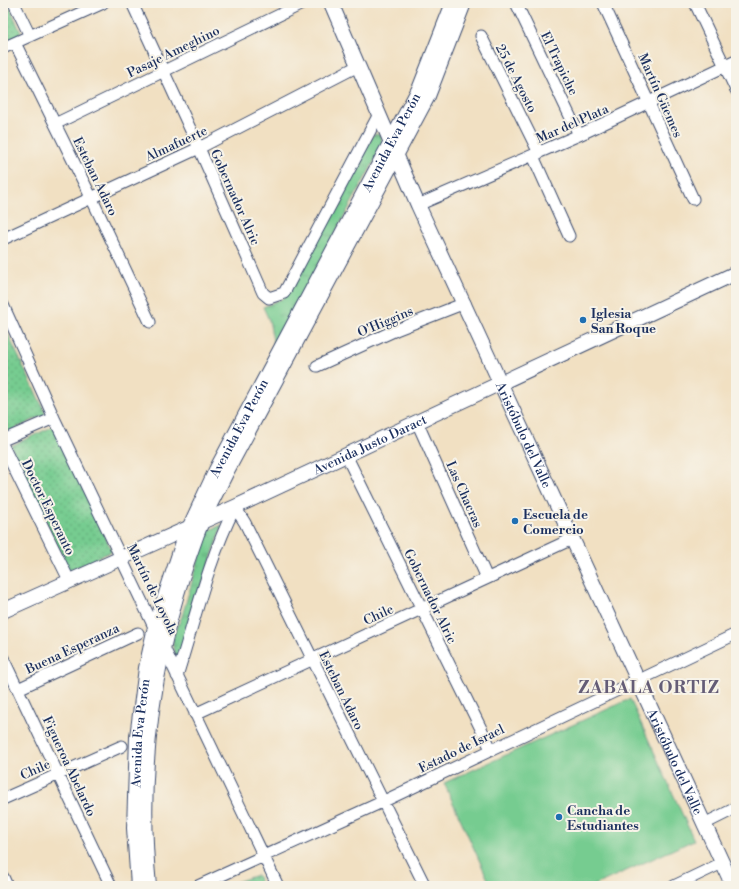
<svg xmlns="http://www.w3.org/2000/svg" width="739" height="889" font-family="'Libre Bodoni',serif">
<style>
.grass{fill:url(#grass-tufts);stroke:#487e77}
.park{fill:url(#park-dots);stroke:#487e77}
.pitch{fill:#76cc90;stroke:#487e77}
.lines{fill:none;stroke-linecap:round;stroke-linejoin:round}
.minor-casing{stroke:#3b4a6d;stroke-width:13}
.major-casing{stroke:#3b4a6d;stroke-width:16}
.minor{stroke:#fff;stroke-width:11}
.major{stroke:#fff;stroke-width:14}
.poi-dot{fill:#1f6fb2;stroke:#f7f3e8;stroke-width:1.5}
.labels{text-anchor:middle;stroke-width:4;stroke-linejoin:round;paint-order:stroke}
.street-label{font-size:13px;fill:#1b2f5e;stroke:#f7f3e8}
.poi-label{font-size:13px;font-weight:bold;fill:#1b2f5e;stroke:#f7f3e8;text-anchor:start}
.district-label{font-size:17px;font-weight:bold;letter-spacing:1px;fill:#645c76;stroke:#f7f3e8}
</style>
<defs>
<pattern id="grass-tufts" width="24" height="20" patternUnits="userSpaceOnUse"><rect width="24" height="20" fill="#76cc90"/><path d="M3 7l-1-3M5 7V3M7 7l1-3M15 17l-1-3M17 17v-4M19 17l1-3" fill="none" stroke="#60a679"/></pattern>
<pattern id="park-dots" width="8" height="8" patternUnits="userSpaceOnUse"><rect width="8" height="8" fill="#76cc90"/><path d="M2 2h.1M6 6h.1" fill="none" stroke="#60a679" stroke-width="1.8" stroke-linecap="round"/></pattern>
</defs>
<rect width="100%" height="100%" fill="#f7f3e8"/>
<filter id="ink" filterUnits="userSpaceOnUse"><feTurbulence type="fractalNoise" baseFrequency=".025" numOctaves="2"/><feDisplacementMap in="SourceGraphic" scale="8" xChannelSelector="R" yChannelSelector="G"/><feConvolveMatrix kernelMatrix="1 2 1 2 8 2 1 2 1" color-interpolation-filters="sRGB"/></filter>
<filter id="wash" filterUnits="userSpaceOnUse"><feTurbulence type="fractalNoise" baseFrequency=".012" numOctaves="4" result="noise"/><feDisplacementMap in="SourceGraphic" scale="16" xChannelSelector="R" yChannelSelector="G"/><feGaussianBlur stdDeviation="0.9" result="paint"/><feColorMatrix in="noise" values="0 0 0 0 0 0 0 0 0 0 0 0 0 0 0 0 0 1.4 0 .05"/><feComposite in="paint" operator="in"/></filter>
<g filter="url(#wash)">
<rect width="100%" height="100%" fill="#f1e0c2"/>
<path class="grass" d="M377,134L380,135L383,145L274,346L269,320L263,307L284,298L373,135Z
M222,525L178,661L173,648V637L182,616L207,531Z"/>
<path class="park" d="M3,3H8L21,33L18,36L3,43Z
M3,324L46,414L4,434L3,432Z
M54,426L112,551L69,571L11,446Z
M257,875L262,886H225Z"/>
<path class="pitch" d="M630,699L694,840L593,886H491L444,783Z"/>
</g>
<g filter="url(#ink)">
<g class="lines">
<g class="minor-casing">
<path id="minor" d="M14,3L30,36
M132,3L199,148L263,293L269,298L284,293L379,114
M516,3L579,135
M603,3L693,199
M695,3L736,90
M481,36L539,153
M15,43L91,197L150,322
M3,48L103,3
M55,124L304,3
M533,156L569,236
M418,205L579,135L736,61
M3,239L199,148L358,66
M3,305L54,418L278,886
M317,366L396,330L465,303
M417,422L487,578
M3,440L54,418
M3,446L69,580
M346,455L491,749
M3,658L111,886
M177,676C195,619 208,561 235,507L245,523L425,886
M18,689L138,633
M195,714L572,539
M3,799L122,746
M704,824L736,808
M3,877L7,886
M198,886L382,802L736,634
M674,886L722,863"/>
</g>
<g class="major-casing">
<g id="major">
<path id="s1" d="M331,3L418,205L733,886"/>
<path id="s2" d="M3,611L235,507L736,273"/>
<path id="s3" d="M138,886L134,828L137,737L146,668L155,627L184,539L216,470L420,87L453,3"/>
<path d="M149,886C137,766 155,646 197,534C205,512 217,492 227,471L428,96L464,3"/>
</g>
</g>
<use href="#minor" class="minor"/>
<use href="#major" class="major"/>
</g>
</g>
<g class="poi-dot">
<circle cx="583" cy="320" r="4"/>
<circle cx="515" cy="521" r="4"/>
<circle cx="559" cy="817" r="4"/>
</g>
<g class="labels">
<g class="street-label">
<text transform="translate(173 51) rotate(-26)" y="5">Pasaje Ameghino</text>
<text transform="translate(560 63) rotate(64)" y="5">El Trapiche</text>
<text transform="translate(517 78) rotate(63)" y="5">25 de Agosto</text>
<text transform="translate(661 95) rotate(66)" y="5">Martín Güemes</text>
<text transform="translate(572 123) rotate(-24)" y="5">Mar del Plata</text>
<text transform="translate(176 143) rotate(-25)" y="5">Almafuerte</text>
<text dy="5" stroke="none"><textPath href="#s3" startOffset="801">Avenida Eva Perón</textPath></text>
<text transform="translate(96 176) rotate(64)" y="5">Esteban Adaro</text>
<text transform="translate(236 197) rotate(66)" y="5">Gobernador Alric</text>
<text transform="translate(385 321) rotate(-23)" y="5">O'Higgins</text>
<text dy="5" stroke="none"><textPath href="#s3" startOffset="477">Avenida Eva Perón</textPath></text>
<text dy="5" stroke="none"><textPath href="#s1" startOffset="473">Aristóbulo del Valle</textPath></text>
<text dy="5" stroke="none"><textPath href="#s2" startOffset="403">Avenida Justo Daract</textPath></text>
<text transform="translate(465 494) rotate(66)" y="5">Las Chacras</text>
<text transform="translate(49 507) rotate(64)" y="5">Doctor Esperanto</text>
<text transform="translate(153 589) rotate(64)" y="5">Martín de Loyola</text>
<text transform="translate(431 596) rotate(64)" y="5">Gobernador Alric</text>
<text transform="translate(378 614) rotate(-25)" y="5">Chile</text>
<text transform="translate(72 648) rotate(-25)" y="5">Buena Esperanza</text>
<text transform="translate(342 690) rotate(64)" y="5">Esteban Adaro</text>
<text dy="5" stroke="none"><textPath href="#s3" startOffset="153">Avenida Eva Perón</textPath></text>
<text transform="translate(461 748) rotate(-26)" y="5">Estado de Israel</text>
<text dy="5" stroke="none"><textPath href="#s1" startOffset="833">Aristóbulo del Valle</textPath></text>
<text transform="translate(70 766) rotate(65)" y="5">Figueroa Abelardo</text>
<text transform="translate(35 769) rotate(-24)" y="5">Chile</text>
</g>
<g class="poi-label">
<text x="591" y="318">Iglesia<tspan x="591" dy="15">San Roque</tspan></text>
<text x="523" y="519">Escuela de<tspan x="523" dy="15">Comercio</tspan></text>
<text x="567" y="815">Cancha de<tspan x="567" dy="15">Estudiantes</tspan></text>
</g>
<g class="district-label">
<text x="649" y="693">ZABALA ORTIZ</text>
</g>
</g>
<rect width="739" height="889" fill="none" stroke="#f7f3e8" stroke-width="16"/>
</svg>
